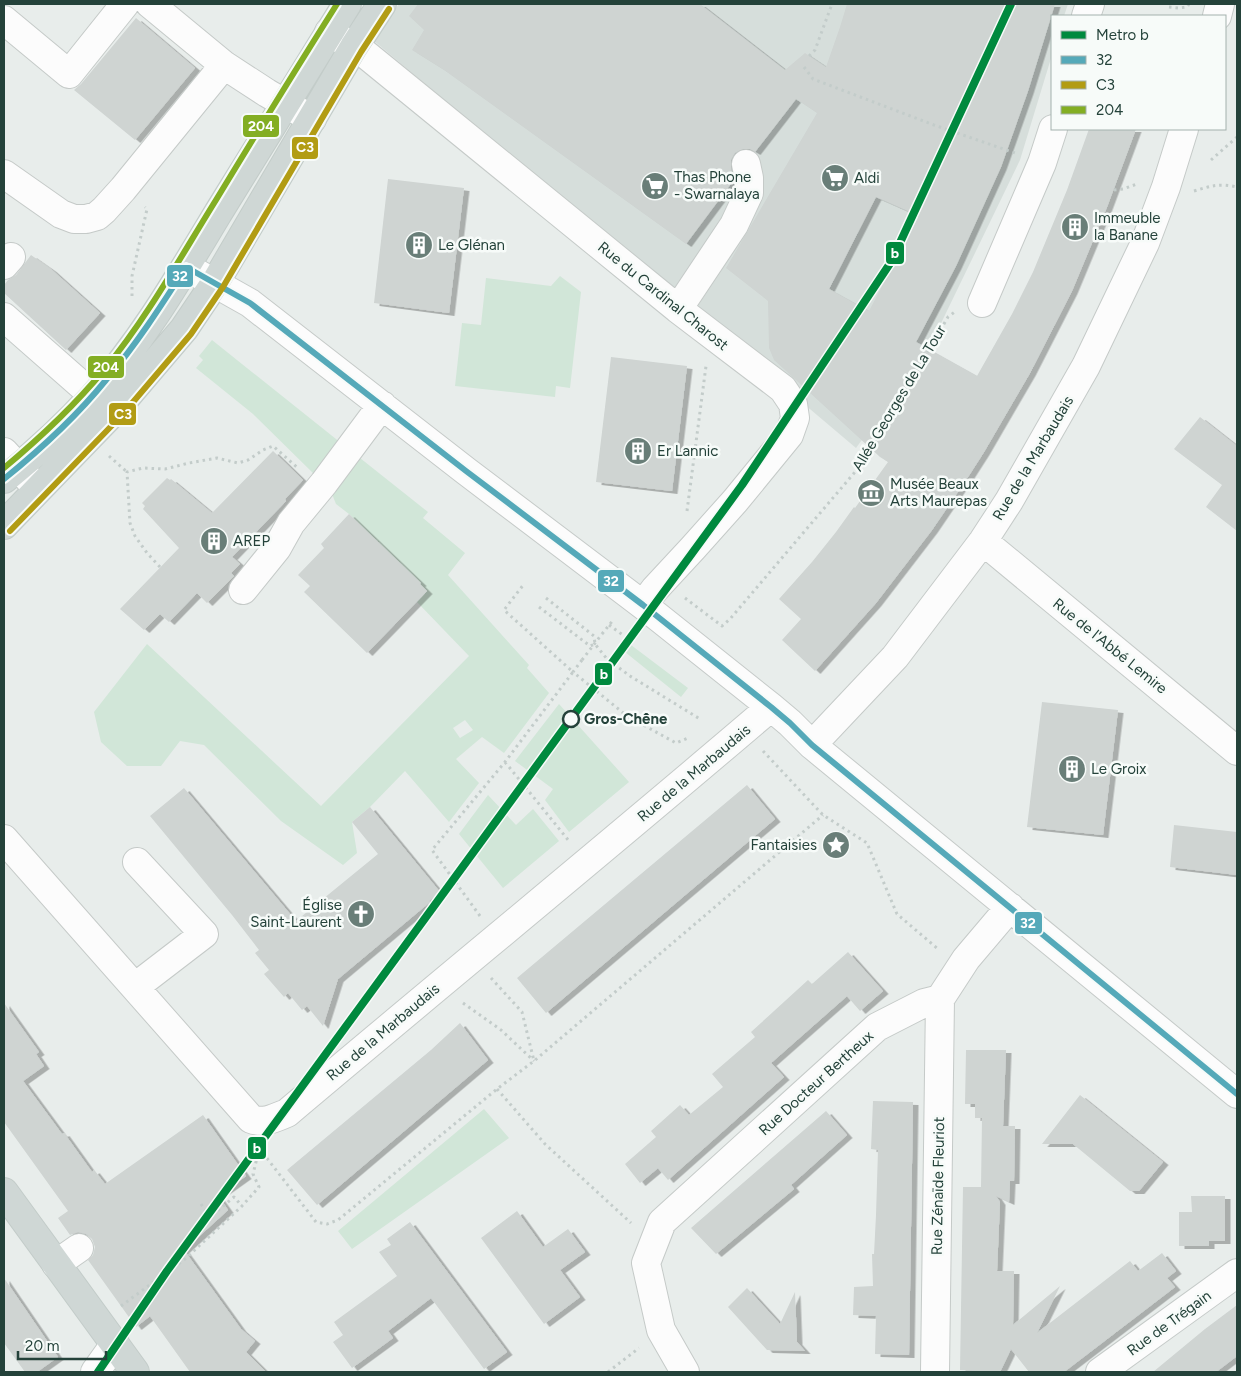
<svg xmlns="http://www.w3.org/2000/svg" width="1241" height="1376" font-family="Figtree,sans-serif">
<style>
.built{fill:#d6dedb}
.green{fill:#d1e6d8;fill-rule:evenodd}
.building{fill:#cfd4d2;fill-rule:evenodd;filter:url(#shadow)}
.lines{fill:none;stroke-linecap:round;stroke-linejoin:round}
.minor-casing{stroke:#c5cac8;stroke-width:30}
.major-casing{stroke:#c3ccc9;stroke-width:30}
.path{stroke:#c3ccca;stroke-width:3;stroke-dasharray:2.5 4;stroke-linecap:butt}
.minor{stroke:#fcfcfc;stroke-width:28}
.major{stroke:#cfd7d5;stroke-width:28}
.path-bridge{stroke:#c3ccca;stroke-width:3;stroke-dasharray:2.5 4;stroke-linecap:butt}
.bus-1-casing{stroke:#f7fbf9;stroke-width:10}
.bus-2-casing{stroke:#f7fbf9;stroke-width:10}
.bus-3-casing{stroke:#f7fbf9;stroke-width:10}
.bus-1{stroke:#55a9b9;stroke-width:6}
.bus-2{stroke:#b29c14;stroke-width:6}
.bus-3{stroke:#83ae23;stroke-width:6}
.metro-1-casing{stroke:#f7fbf9;stroke-width:11}
.metro-1{stroke:#00893e;stroke-width:8}
.stop-dot{fill:#f7fbf9;stroke:#24423a;stroke-width:2.5}
.labels{text-anchor:middle;stroke-width:5;stroke-linejoin:round;paint-order:stroke}
.poi-label{font-size:15px;fill:#24423a;stroke:#f7fbf9;text-anchor:start}
.street-label{font-size:15px;fill:#24423a;stroke:#f7fbf9}
.stop-label{font-size:15px;font-weight:bold;fill:#24423a;stroke:#f7fbf9;text-anchor:start}
.line-badge{stroke:#f7fbf9;stroke-width:2}
.badge-label{font-size:14px;text-anchor:middle;font-weight:bold;fill:#fff}
</style>
<defs>
<filter id="shadow"><feDropShadow dx="5.5" dy="3" stdDeviation="0" flood-color="#0004"/></filter>
</defs>
<rect width="100%" height="100%" fill="#e8edeb"/>
<path class="built" d="M399,4H1068L1064,16H1052V55L1020,160L930,346L856,448L373,40Z"/>
<path class="green" d="M560,276L581,292L570,388L556,386L555,397L455,386L462,323L481,325L486,278L551,286Z
M212,340L341,443L315,475L253,414L196,368L203,360L199,356Z
M360,458L428,512L423,518L465,553L448,575L529,665L527,668L549,693L504,753L482,737L456,759L479,783L449,822L405,771L370,807L352,822L357,853L343,865L281,821L204,745L180,741L161,766H127L101,742L94,712L147,644L321,806L469,656L417,602L427,591L349,514L336,504L330,489ZM465,720L473,730L460,738L453,728Z
M631,645L688,688L681,697L625,652Z
M559,704L629,782L569,832L545,800L553,789L515,761Z
M488,795L516,825L533,809L559,841L503,888L459,834Z
M484,1109L509,1138L352,1249L338,1231Z"/>
<path class="building" d="M418,4H700L785,70L805,53L826,67L840,27L847,4H1055L1028,91L1001,167L956,266L916,342L977,376L1012,314L1033,272L1067,190L1089,129H1136L1107,207L1072,291L1030,373L984,452L968,477L932,530L876,603L815,671L782,640L801,619L779,599L812,562L836,532L854,507L855,508L888,462L880,457L774,360L769,348L768,301L726,268L817,113L796,99L755,152L750,149H743L735,153L731,160V167L733,181L686,244L444,70L412,50L424,30L409,16ZM876,197L919,216L869,311L829,289Z
M136,18L195,68L135,140L74,90L81,84Z
M388,179L464,188L449,313L374,303Z
M31,255L51,269L100,313L66,350L4,293V285L8,280L16,275Z
M611,357L687,366L672,491L596,482Z
M1200,417L1237,446V531L1206,507L1222,485L1174,449Z
M273,451L303,480L285,499L286,501L232,557L240,564L231,573L234,576L207,603L197,593L169,622L160,614L144,630L120,609L179,548L143,509L145,506L142,503L167,478L170,480L171,479L212,513Z
M349,514L421,583L420,584L427,591L367,653L304,592L310,586L298,575L324,548L321,544Z
M1042,702L1118,710L1103,835L1027,827Z
M747,785L775,819L546,1013L517,978Z
M184,788L296,921L378,854L352,822L370,807L440,892L429,901L430,902L338,979L323,1026L307,1006L302,1010L288,993L284,997L264,974L269,970L255,953L259,950L232,915L150,816Z
M1174,825L1237,832V875L1170,867Z
M848,952L883,991L860,1011L847,996L771,1063L784,1077L668,1180L658,1168L640,1183L625,1164L656,1137L651,1131L680,1105L689,1115L723,1087L712,1074L755,1037L751,1032L808,980L812,984Z
M4,1003L39,1052L36,1054L44,1066L23,1081L62,1134L64,1133L92,1172L94,1170L105,1184L203,1115L246,1176L218,1196L228,1210L184,1250L241,1329L255,1341L246,1352L266,1372H190L150,1316L136,1327L88,1260L93,1255L95,1247L92,1239L86,1234L78,1232L70,1235L58,1218L68,1211L4,1122Z
M460,1023L488,1060L317,1205L287,1170L431,1050Z
M966,1050H1006L1003,1126H1015L1014,1181H1010L1009,1202L996,1196L1000,1202L997,1271H1014L1013,1325L1060,1286L1037,1333L1130,1261L1138,1271L1162,1253L1176,1271L1167,1278L1175,1287L1064,1372H1029L1011,1349L1000,1372L960,1370L963,1187H981L982,1118H975V1104H965Z
M1080,1095L1163,1162L1139,1191H1130L1073,1144H1042Z
M873,1101L913,1102L909,1355L875,1354L876,1316L853,1315L854,1287L873,1286L872,1254H874L876,1215L878,1150L871,1149Z
M826,1111L847,1135L791,1185L794,1189L716,1254L691,1228Z
M1191,1196H1225V1241H1209V1246H1179V1212H1192Z
M517,1211L543,1247L568,1229L585,1252L560,1270L580,1297L544,1324L481,1238Z
M410,1222L507,1352L484,1369L431,1298L388,1331L393,1338L352,1368L333,1342L343,1335L334,1322L397,1276L379,1252L391,1245L387,1239Z
M4,1278L58,1357L37,1372H25L4,1343Z
M747,1288L780,1324L795,1292L797,1342L805,1351L767,1350L728,1307Z
M1237,1305V1356L1216,1372H1153L1205,1329Z"/>
<g class="lines">
<g class="minor-casing">
<path id="minor" d="M150,4L224,65L267,93L312,119
M1086,16L1090,4
M1217,16L1220,4
M4,20L69,74L125,4
M329,32L364,53L678,309L783,389L793,404L795,418L789,435L735,501L693,548L655,589L643,605
M4,174L61,214L74,219H86L97,216L104,210L123,189L224,65
M4,265L11,257
M186,267L250,303L466,471L643,605L771,707L790,723L812,745L1237,1094
M982,303L1042,163L1053,129
M678,309L734,225L749,193V178L746,164
M4,317L112,412
M4,452L38,489
M983,541L1237,751
M243,590L277,548L291,523L324,483L382,405
M812,745L895,657L983,541L1009,501L1086,366L1145,243L1166,187L1184,129
M4,839L251,1119C263,1124 275,1118 287,1113C448,977 611,844 771,707
M135,987L204,934L137,862
M56,1264L79,1248
M95,1372L115,1344
M685,1372L661,1330L646,1263L662,1222L877,1027L924,1003L940,999L966,959L1010,907
M935,1372L940,999
M1100,1372L1237,1273"/>
</g>
<g class="major-casing">
<path id="major" d="M4,479C35,454 65,427 92,397C142,342 180,276 218,213C261,143 304,73 347,4
M4,525L116,409L184,329L215,283L354,47L382,4
M4,1192L135,1372"/>
</g>
<path class="path" d="M1169,7L1179,8L1187,7L1189,4
M809,56L815,50L832,4
M804,67L813,79L934,125L1015,153
M1211,160L1237,137
M1114,190L1123,189L1137,184
M1194,191C1211,186 1218,183 1237,187
M132,296V276L147,209L145,207
M109,456L127,472
M687,511L706,366
M160,567L147,553L135,536L130,523L127,472L143,468L165,469L189,463L217,458L238,463L248,460L263,450L273,446L299,469
M546,598L594,636L595,644
M685,598L722,626L730,619L855,472L874,443L948,317L956,311
M539,607L590,646L595,644L607,659L630,676L700,719
M609,625L627,638L610,661
M602,634L614,619
M582,660L573,672L627,716L676,743L688,738
M763,751L823,815L867,843L897,914L938,949
M505,762L569,841
M480,916L432,850L505,762L573,672L504,610L524,584
M491,978L522,1012L534,1061
M463,1003L501,1030L534,1061
M497,1089L545,1144L631,1223
M263,1153L316,1222L327,1224L338,1220L497,1089L534,1061L823,815
M201,1204L210,1217L234,1197L242,1206
M121,1306L185,1259L242,1206L259,1187L253,1174L257,1158L267,1149
M608,1372L639,1348"/>
<use href="#minor" class="minor"/>
<use href="#major" class="major"/>
<path class="path-bridge" d="M582,660L602,634"/>
<g class="bus-1-casing">
<path id="bus-1" d="M4,479C41,449 76,417 106,380C136,345 161,306 186,267L250,303L466,471L643,605L771,707L790,723L812,745L1237,1094"/>
</g>
<g class="bus-2-casing">
<path id="bus-2" d="M10,531L122,415L191,334L223,287L361,52L389,9"/>
</g>
<g class="bus-3-casing">
<path id="bus-3" d="M4,468C40,438 74,406 104,370C147,318 180,258 216,200C256,134 296,69 337,4"/>
</g>
<use href="#bus-1" class="bus-1"/>
<use href="#bus-2" class="bus-2"/>
<use href="#bus-3" class="bus-3"/>
<g class="metro-1-casing">
<path id="metro-1" d="M98,1372L167,1271L742,485L891,262L1011,4"/>
</g>
<use href="#metro-1" class="metro-1"/>
</g>
<defs>
<g id="supermarket-disc" transform="scale(1.4375)"><circle r="9.5" fill="#697e78" stroke="#f7fbf9"/><path d="M-6-5.5h2.5l.6 2H6L4.5 2H-2.5L-4.4-4H-6ZM-1.5 3.2a1.3 1.3 0 1 0 .1 0ZM3 3.2a1.3 1.3 0 1 0 .1 0Z" fill="#fff"/></g>
<g id="building-disc" transform="scale(1.4375)"><circle r="9.5" fill="#697e78" stroke="#f7fbf9"/><path d="M-4-6H4V6H1V3H-1V6H-4ZM-2.5-4.3h1.7v1.8h-1.7ZM.8-4.3h1.7v1.8H.8ZM-2.5-1h1.7V.8h-1.7ZM.8-1h1.7V.8H.8Z" fill="#fff"/></g>
<g id="museum-disc" transform="scale(1.4375)"><circle r="9.5" fill="#697e78" stroke="#f7fbf9"/><path d="M0-6L6-3V-2H-6V-3ZM-5-1h2V3h-2ZM-1-1h2V3h-2ZM3-1h2V3H3ZM-6 4H6V6H-6Z" fill="#fff"/></g>
<g id="sight-disc" transform="scale(1.4375)"><circle r="9.5" fill="#697e78" stroke="#f7fbf9"/><path d="M0-6L1.8-2.2L6-1.7L2.9 1.2L3.7 5.4L0 3.3L-3.7 5.4L-2.9 1.2L-6-1.7L-1.8-2.2Z" fill="#fff"/></g>
<g id="church-disc" transform="scale(1.4375)"><circle r="9.5" fill="#697e78" stroke="#f7fbf9"/><path d="M-1.2-6h2.4v3.5h3.3v2.4h-3.3V6h-2.4V-.1h-3.3v-2.4h3.3Z" fill="#fff"/></g>
</defs>
<g fill-rule="evenodd">
<use href="#supermarket-disc" x="835" y="178"/>
<use href="#supermarket-disc" x="655" y="186"/>
<use href="#building-disc" x="1075" y="227"/>
<use href="#building-disc" x="419" y="245"/>
<use href="#building-disc" x="638" y="451"/>
<use href="#museum-disc" x="871" y="493"/>
<use href="#building-disc" x="214" y="541"/>
<use href="#building-disc" x="1072" y="769"/>
<use href="#sight-disc" x="836" y="845"/>
<use href="#church-disc" x="361" y="914"/>
</g>
<circle class="stop-dot" cx="571" cy="719" r="8"/>
<g class="labels">
<g class="poi-label">
<text x="674" y="182">Thas Phone<tspan x="674" dy="17">- Swarnalaya</tspan></text>
<text x="854" y="183">Aldi</text>
<text x="1094" y="223">Immeuble<tspan x="1094" dy="17">la Banane</tspan></text>
<text x="438" y="250">Le Glénan</text>
<text x="657" y="456">Er Lannic</text>
<text x="890" y="489">Musée Beaux<tspan x="890" dy="17">Arts Maurepas</tspan></text>
<text x="233" y="546">AREP</text>
<text x="1091" y="774">Le Groix</text>
<text x="817" y="850" text-anchor="end">Fantaisies</text>
<text x="342" y="910" text-anchor="end">Église<tspan x="342" dy="17">Saint-Laurent</tspan></text>
</g>
<g class="street-label">
<text transform="translate(663 296) rotate(39)" y="5">Rue du Cardinal Charost</text>
<text transform="translate(899 398) rotate(-59)" y="5">Allée Georges de La Tour</text>
<text transform="translate(1033 458) rotate(-59)" y="5">Rue de la Marbaudais</text>
<text transform="translate(1110 646) rotate(39)" y="5">Rue de l'Abbé Lemire</text>
<text transform="translate(694 773) rotate(-40)" y="5">Rue de la Marbaudais</text>
<text transform="translate(383 1032) rotate(-40)" y="5">Rue de la Marbaudais</text>
<text transform="translate(816 1083) rotate(-42)" y="5">Rue Docteur Bertheux</text>
<text transform="translate(938 1186) rotate(-89)" y="5">Rue Zénaïde Fleuriot</text>
<text transform="translate(1169 1323) rotate(-36)" y="5">Rue de Trégain</text>
</g>
<g class="stop-label">
<text x="584" y="724">Gros-Chêne</text>
</g>
</g>
<g class="line-badge">
<rect x="242" y="114" width="38" height="24" rx="5" fill="#83ae23"/>
<rect x="291" y="136" width="28" height="24" rx="5" fill="#b29c14"/>
<rect x="885" y="241" width="20" height="24" rx="5" fill="#00893e"/>
<rect x="166" y="264" width="28" height="24" rx="5" fill="#55a9b9"/>
<rect x="87" y="355" width="38" height="24" rx="5" fill="#83ae23"/>
<rect x="108" y="402" width="29" height="24" rx="5" fill="#b29c14"/>
<rect x="597" y="569" width="28" height="24" rx="5" fill="#55a9b9"/>
<rect x="594" y="662" width="19" height="24" rx="5" fill="#00893e"/>
<rect x="1014" y="911" width="29" height="24" rx="5" fill="#55a9b9"/>
<rect x="247" y="1136" width="20" height="24" rx="5" fill="#00893e"/>
</g>
<g class="badge-label">
<text x="261" y="131">204</text>
<text x="305" y="152">C3</text>
<text x="895" y="258">b</text>
<text x="180" y="281">32</text>
<text x="106" y="372">204</text>
<text x="123" y="419">C3</text>
<text x="611" y="586">32</text>
<text x="604" y="679">b</text>
<text x="1028" y="928">32</text>
<text x="257" y="1153">b</text>
</g>
<rect width="1241" height="1376" fill="none" stroke="#24423a" stroke-width="10"/>
<rect x="1051" y="15" width="175" height="115" fill="#f7fbf9" stroke="#a3b1ad"/>
<rect x="1061" y="31" width="25" height="8" fill="#00893e" stroke="#a3b1ad"/>
<text x="1096" y="40" font-size="15" fill="#24423a">Metro b</text>
<rect x="1061" y="56" width="25" height="8" fill="#55a9b9" stroke="#a3b1ad"/>
<text x="1096" y="65" font-size="15" fill="#24423a">32</text>
<rect x="1061" y="81" width="25" height="8" fill="#b29c14" stroke="#a3b1ad"/>
<text x="1096" y="90" font-size="15" fill="#24423a">C3</text>
<rect x="1061" y="106" width="25" height="8" fill="#83ae23" stroke="#a3b1ad"/>
<text x="1096" y="115" font-size="15" fill="#24423a">204</text>
<path d="M18 1351v8h88v-8" fill="none" stroke="#24423a" stroke-width="2.5"/>
<text x="25" y="1351" font-size="15" fill="#24423a" stroke="#f7fbf9" stroke-width="4" paint-order="stroke">20 m</text>
</svg>
